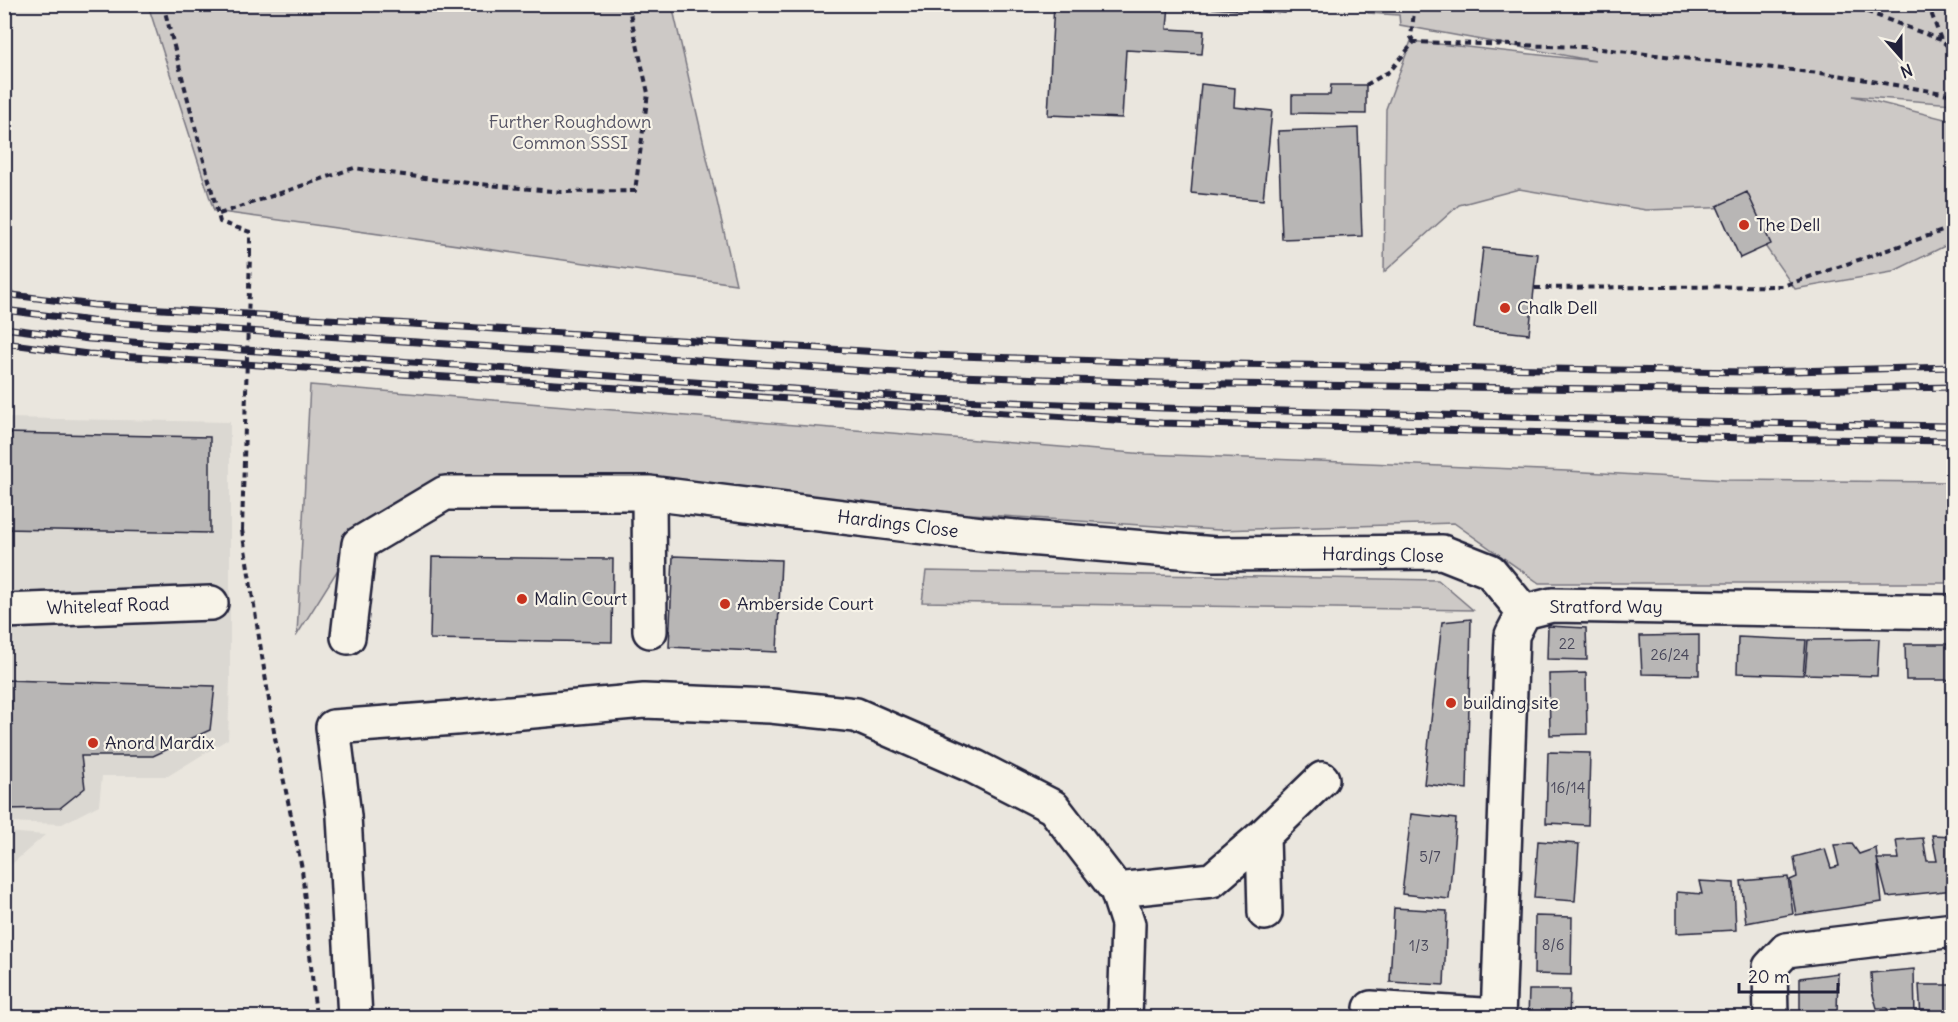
<svg xmlns="http://www.w3.org/2000/svg" width="1958" height="1022" font-family="Delius,sans-serif">
<style>
.built{fill:#dbd8d2}
.green{fill:#cdc9c6;stroke:#787680;stroke-width:1.5}
.building{fill:#b8b6b5;stroke:#22223b;stroke-width:1.5}
.lines{fill:none;stroke-linecap:round;stroke-linejoin:round}
.minor-casing{stroke:#22223b;stroke-width:38}
.path{stroke:#22223b;stroke-width:4;stroke-dasharray:6 4.5;stroke-linecap:butt}
.minor{stroke:#f7f3e8;stroke-width:33}
.rail-casing{stroke:#22223b;stroke-width:7}
.rail{stroke:#f7f3e8;stroke-width:4.5;stroke-dasharray:14;stroke-linecap:butt}
.path-bridge{stroke:#22223b;stroke-width:4;stroke-dasharray:6 4.5;stroke-linecap:butt}
.poi-dot{fill:#c8321e;stroke:#f7f3e8;stroke-width:2}
.labels{text-anchor:middle;stroke-width:4.5;stroke-linejoin:round;paint-order:stroke}
.number-label{font-size:15px;fill:#48475a}
.park-label{font-size:18px;fill:#555465;stroke:#f7f3e8}
.poi-label{font-size:18px;fill:#22223b;stroke:#f7f3e8;text-anchor:start}
.street-label{font-size:18px;fill:#22223b;stroke:#f7f3e8}
</style>
<rect width="100%" height="100%" fill="#eae6de"/>
<filter id="ink" filterUnits="userSpaceOnUse"><feTurbulence type="fractalNoise" baseFrequency=".0167" numOctaves="2"/><feDisplacementMap in="SourceGraphic" scale="12" xChannelSelector="R" yChannelSelector="G"/><feConvolveMatrix kernelMatrix="1 2 1 2 8 2 1 2 1" color-interpolation-filters="sRGB"/></filter>
<g filter="url(#ink)">
<path class="built" d="M5,418L230,422V680L228,739L168,776H102L99,805L62,824L5,822Z
M5,832L45,835L5,870Z"/>
<path class="green" d="M148,5H672L736,284L214,211Z
M1367,5H1953V104L1853,96L1953,121V242L1892,272L1795,289L1738,207L1646,210L1519,189L1459,205L1384,272L1386,109L1411,41L1595,61L1400,25L1399,15L1368,13Z
M310,385L1146,454L1567,471L1726,480L1946,482V583H1539L1454,523L1218,530L448,480L367,523L297,635Z
M926,571L1438,580L1473,610L922,602Z"/>
<path class="building" d="M1054,4H1169L1167,29L1204,31L1202,54L1126,50L1122,118L1048,115Z
M1210,4H1285V13L1210,8Z
M1201,84L1235,88L1234,107L1272,111L1263,200L1191,193Z
M1331,85H1366V114L1292,113V95H1330Z
M1358,128L1362,236L1282,239L1278,131Z
M1747,192L1771,244L1740,258L1717,206Z
M1483,248L1538,254L1529,334L1474,328Z
M4,433L210,437V533L4,529Z
M673,556L781,560L777,652L669,647Z
M432,557L613,559L612,642L430,639Z
M1471,619L1467,789L1424,784L1442,622Z
M1548,626L1586,628L1587,660L1547,659Z
M1699,635V675L1642,674L1640,636Z
M1738,637L1806,640L1803,675L1737,673Z
M1879,639L1877,676L1805,674L1808,640Z
M1905,644H1954V680H1906Z
M1586,673L1587,734L1550,735L1549,674Z
M4,680L215,686L210,730L153,756H81L85,788L60,808L4,809Z
M1548,752L1590,753L1588,825L1546,823Z
M1411,814L1456,819L1449,899L1402,894Z
M1932,835L1954,836V890L1887,897L1877,859H1899L1896,840L1923,838L1927,861H1937Z
M1538,841L1579,844L1575,901L1534,898Z
M1852,844L1859,854L1876,848L1882,902L1796,915L1790,880L1797,877L1794,857L1825,849L1831,868L1839,866L1834,845Z
M1788,877L1793,914L1746,923L1741,881Z
M1699,881L1734,883L1736,930L1677,933V892L1702,894Z
M1394,908L1447,911L1444,985L1390,982Z
M1535,916L1572,917L1571,975L1534,974Z
M1914,969L1915,1018H1889L1887,1008H1877L1872,991L1871,973Z
M1838,973L1837,1014L1856,1016V1018H1800V978Z
M1919,985H1954V1018H1921Z
M1529,990H1570L1569,1018H1528Z"/>
<g class="lines">
<g class="minor-casing">
<path id="minor" d="M649,493L650,631
M4,611L211,603
M1524,612L1552,605L1954,612
M348,637L359,544L445,493H649L981,534L1215,554L1442,552L1490,571L1524,612
M1263,836L1265,913
M1371,1008L1498,1016
M355,1018L344,816L333,727L455,718L644,701L771,706L856,715L975,767L1053,807L1117,890
M1125,1018L1128,924L1117,890L1212,880L1263,836L1322,779
M1498,1018L1512,635L1524,612
M1771,1018L1770,967L1786,950L1954,930"/>
</g>
<path class="path" d="M163,4L220,222L250,232V254
M1847,4L1941,40
M1928,4L1941,40L1954,52
M1414,42L1411,37L1415,4
M1366,85L1390,71L1414,42L1583,47L1837,75L1954,95
M219,214L354,168L439,180L561,192L635,191L648,93L628,4
M1535,288L1783,286L1954,227
M242,530L275,738L302,869L316,1018"/>
<use href="#minor" class="minor"/>
<g class="rail-casing">
<path id="rail" d="M4,294L94,305L930,355L1159,363L1747,372L1954,367
M4,310L92,321L929,375L1159,383L1747,391L1954,387
M4,328L89,339L933,399L1162,408L1748,423L1954,426
M4,343L88,354L1162,423L1748,438L1954,441"/>
</g>
<use href="#rail" class="rail"/>
<path class="path-bridge" d="M242,530L250,254"/>
</g>
</g>
<g class="poi-dot">
<circle cx="1744" cy="225" r="6"/>
<circle cx="1505" cy="308" r="6"/>
<circle cx="522" cy="599" r="6"/>
<circle cx="725" cy="604" r="6"/>
<circle cx="1451" cy="703" r="6"/>
<circle cx="93" cy="743" r="6"/>
</g>
<g class="labels">
<g class="number-label">
<text x="1567" y="649">22</text>
<text x="1670" y="660">26/24</text>
<text x="1568" y="793">16/14</text>
<text x="1430" y="862">5/7</text>
<text x="1553" y="950">8/6</text>
<text x="1419" y="951">1/3</text>
</g>
<g class="park-label">
<text x="570" y="128">Further Roughdown<tspan x="570" dy="21">Common SSSI</tspan></text>
</g>
<g class="poi-label">
<text x="1756" y="231">The Dell</text>
<text x="1517" y="314">Chalk Dell</text>
<text x="534" y="605">Malin Court</text>
<text x="737" y="610">Amberside Court</text>
<text x="1463" y="709">building site</text>
<text x="105" y="749">Anord Mardix</text>
</g>
<g class="street-label">
<text transform="translate(898 524) rotate(7)" y="6">Hardings Close</text>
<text transform="translate(1383 555) rotate(1)" y="6">Hardings Close</text>
<text transform="translate(108 606) rotate(-2)" y="6">Whiteleaf Road</text>
<text x="1606" y="613">Stratford Way</text>
</g>
</g>
<rect width="1958" height="1022" fill="none" stroke="#f7f3e8" stroke-width="24"/>
<rect x="12" y="12" width="1934" height="998" fill="none" stroke="#22223b" stroke-width="2" filter="url(#ink)"/>
<g transform="translate(1901 57) rotate(159)" stroke="#f7f3e8" stroke-width="4.5" paint-order="stroke">
<path d="M0-4.5L10 22L0 15L-10 22Z" fill="#22223b"/>
<text y="-9" font-size="16" font-weight="bold" text-anchor="middle" fill="#22223b">N</text>
</g>
<path d="M1739 983v9h99v-9" fill="none" stroke="#22223b" stroke-width="3"/>
<text x="1748" y="983" font-size="18" fill="#22223b" stroke="#f7f3e8" stroke-width="4.5" paint-order="stroke">20 m</text>
</svg>
